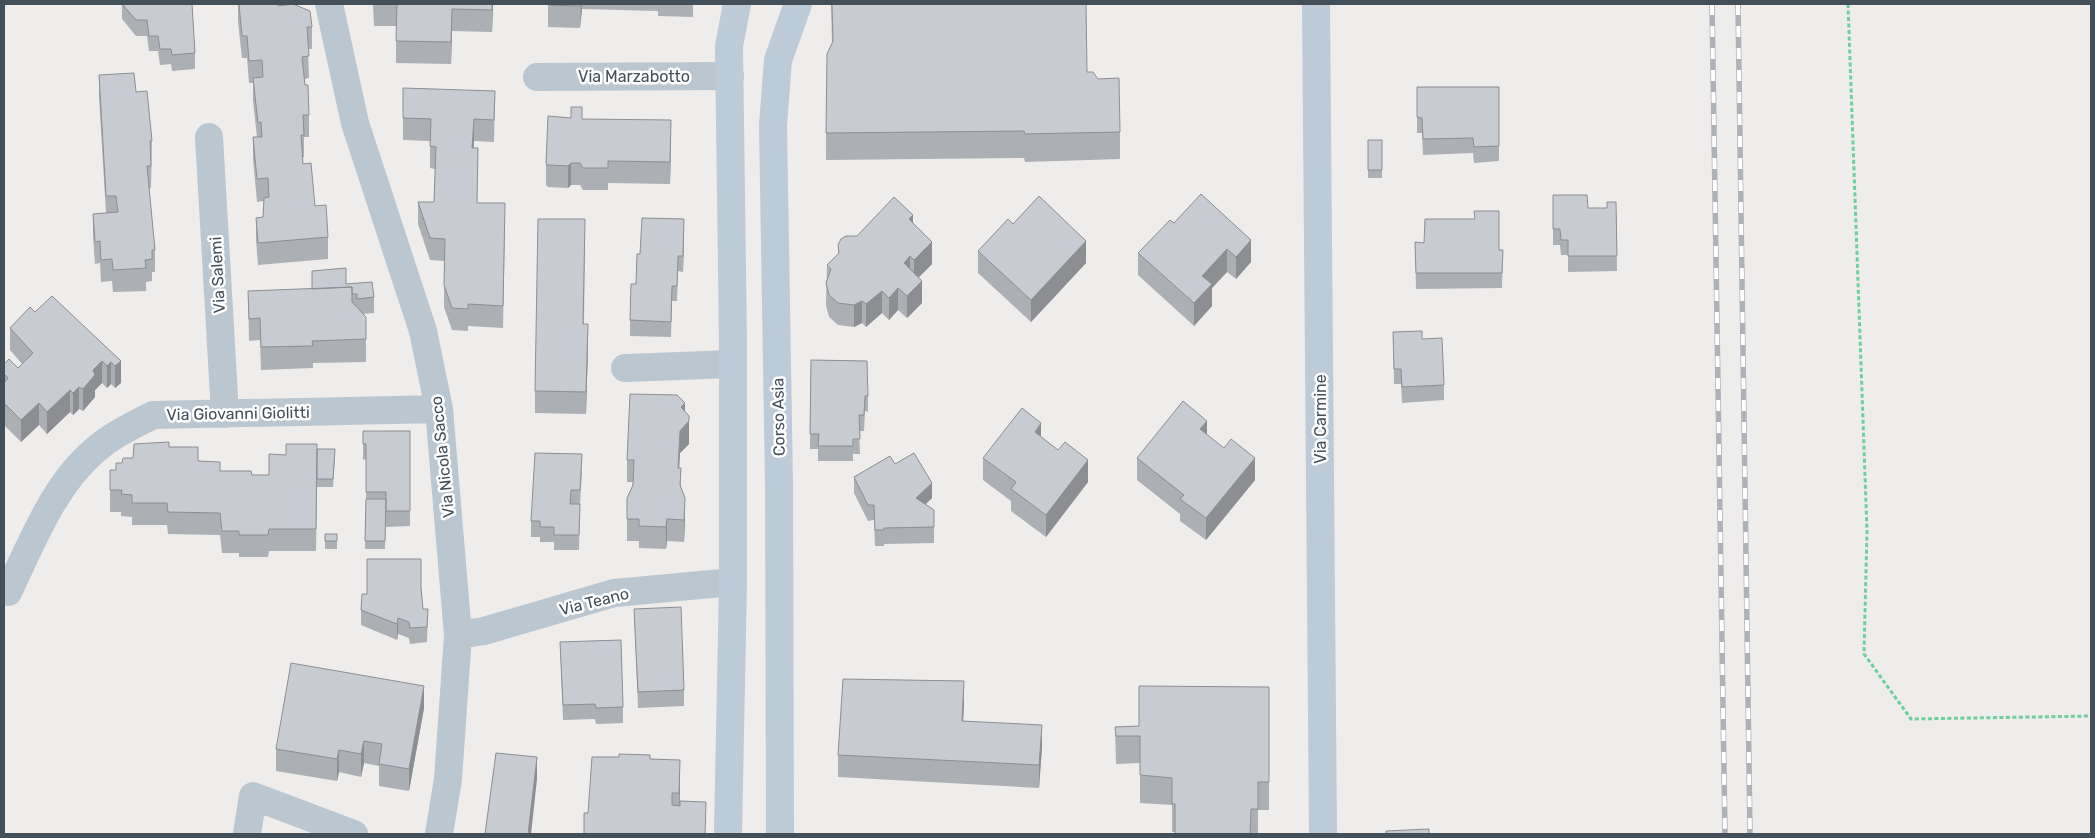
<svg xmlns="http://www.w3.org/2000/svg" width="2095" height="838" font-family="Rubik,sans-serif">
<style>
.lines{fill:none;stroke-linecap:round;stroke-linejoin:round}
.path{stroke:#6dd09c;stroke-width:3;stroke-dasharray:4 2.5;stroke-linecap:butt}
.street{stroke:#bbc7d0;stroke-width:28}
.secondary{stroke:#bdcad7;stroke-width:28}
.rail-casing{stroke:#aeb1b7;stroke-width:5.5}
.rail{stroke:#fff;stroke-width:4;stroke-dasharray:11;stroke-linecap:butt}
.wall{fill:#acafb4}
.shaded-wall{fill:#8c8e92}
.building{fill:#c8cbd1;stroke:#8c8e92}
.labels{text-anchor:middle;stroke-width:5;stroke-linejoin:round;paint-order:stroke}
.street-label{font-size:16px;fill:#43505a;stroke:#fff}
</style>
<rect width="100%" height="100%" fill="#efecec"/>
<g class="lines">
<path class="path" d="M1848,4L1867,531L1864,654L1911,719L2091,716"/>
<path class="street" d="M329,4L355,123L423,331L439,409L458,635L448,779L439,834
M537,77L730,76
M209,137L225,414
M625,368L733,364
M8,592C31,545 53,486 94,451C112,435 132,426 153,415L439,409
M458,635L484,631L614,593L733,582
M247,834L253,796L354,834"/>
<path class="secondary" d="M1316,4L1323,834
M728,834L733,582V344L729,46L737,4
M780,834L779,484L773,125L778,60L798,4"/>
<g class="rail-casing">
<path id="rail" d="M1712,4L1725,834
M1738,4L1750,834"/>
</g>
<use href="#rail" class="rail"/>
</g>
<path class="wall" d="M122,4H192L195,53V69L172,71L171,64L160,65L158,51H149L147,36H136L122,19Z
M238,4L278,6L312,27V49H308L309,78L304,79L309,115V137H304V157H303V164L315,206L328,237V259L258,265L256,240V218L263,217L264,201L257,202L253,159V137H257L253,101V83H249L247,58H242L238,22Z
M373,4H493L492,32L452,31L451,64L396,63V26H374Z
M548,4H693V17L658,16V11L582,9L580,28L548,27Z
M831,4H1086L1087,72L1120,132V159L1025,162L1024,158L826,160V133L832,43Z
M99,75L136,92L152,141L151,188H149L155,250V272H152V281L146,282V291L113,292L112,281L101,282L100,263L95,264L93,236V214L106,213L99,97Z
M1417,87H1499V161L1474,163L1473,153L1423,155L1422,133H1417Z
M495,91L494,142L474,141V148L477,203L505,225L503,328L468,326V331L452,330L444,307V261L430,260L418,224V202H434L435,169L430,168V141L403,140V118Z
M582,119L671,142L670,184L608,183V190H583L580,185H571L568,188L548,187L546,185V163Z
M1368,140H1382V178H1368Z
M1553,195L1588,208H1607L1616,202L1617,271L1568,272V255H1561L1560,245H1553Z
M913,222L932,264L919,277L922,303L907,318L898,310L889,320L882,313L866,327L862,323L854,327L838,325L829,317L826,305L827,265L838,254V245L857,236Z
M1174,223L1251,262L1236,279L1227,272L1212,288V306L1194,326L1138,275V253Z
M1013,224L1086,263L1031,322L978,273V251Z
M684,234L683,272L678,271L677,301H672L671,337L630,336V320L640,254Z
M585,241L584,324L588,346L586,414L535,413V391Z
M1415,242L1503,250L1502,288L1416,289Z
M346,284L374,297V313L363,314L366,339V362L313,363V368L261,370L260,340L249,341L248,291L312,289Z
M35,312L121,361V383L115,388L111,384L107,388L102,383L95,390V397L83,411L79,409L73,415L70,412L47,434L39,425L21,442L4,425V364L18,368L22,364L10,350V328Z
M1393,332L1422,339L1444,385V400L1402,403L1401,384H1394Z
M811,360L868,396V412L865,411L864,431H859L860,454H853V461H818V449H810Z
M685,411L689,444L680,453L679,468L685,520L684,542L667,541L666,549L639,548V541H627V519L633,482H627V460Z
M363,431H410V526L386,527V507L385,549H365L366,499V459L363,460Z
M1207,435L1255,480L1206,540L1180,521V514L1137,480V458Z
M1041,437L1088,482L1046,537L1011,511V501L983,480V458Z
M169,447L220,471L252,475H269L286,455L317,449L335,457L333,487H317V485L316,551H269L268,557H239V553H222L220,535L168,534L167,525H132V517L121,516V512H110V470H116L122,463Z
M895,464L932,498L926,504L934,510V543L884,544V546H875L874,520L868,521L854,493V477Z
M582,470L580,505L579,550H554V542H540V537H531V521Z
M325,534H337V549H325Z
M421,588L423,609H428L427,642L410,644L409,638L398,634L397,640L361,625V610L367,594Z
M634,609L684,690V706L638,708Z
M560,642L623,707V723L596,724L595,719L563,720Z
M1269,687V810H1258V834H1175V832H1172V805L1140,803V763L1116,764L1115,727L1139,726Z
M964,703L963,721L1042,747L1039,788L838,777V755Z
M424,708L409,791L379,786V766L364,763L361,777L339,772L337,781L276,771V749Z
M650,759L680,787V806L706,802L584,834L588,813Z"/>
<path class="shaded-wall" d="M492,4H493L492,32Z
M581,4H582V9L580,28Z
M452,9V31L451,64V42Z
M474,119V141L472,170V148Z
M671,120V142L670,184V162Z
M571,163V185L568,188V166Z
M913,215V237L909,219Z
M684,219V234L683,272V256Z
M1251,240V262L1236,279V257Z
M1086,241V263L1031,322V300Z
M932,242V264L914,282V260Z
M1227,249V272L1212,288V306L1194,326V303L1202,276Z
M910,256V278L904,263Z
M922,281V303L907,318V296Z
M898,288V310L889,320V298Z
M882,291V313L866,327V304Z
M862,301V323L854,327V305Z
M588,324V346L586,414V392Z
M102,361V383L95,390V397L83,411V389L93,370Z
M121,361V383L115,388V366Z
M111,362V384L107,388V366Z
M79,387V409L73,415V393Z
M70,390V412L47,434V412Z
M39,403V425L21,442V420Z
M685,403V426L689,416V444L680,453L678,490L680,431L681,407Z
M1207,421V443L1200,429Z
M1041,423V445L1035,432Z
M1255,458V480L1206,540V518Z
M1088,460V482L1046,537V515Z
M932,483V498L916,513V498Z
M685,498V520L684,542V520Z
M667,519V541L666,549V527Z
M398,618V634L397,640V624Z
M964,681V703L962,743V721Z
M424,686V708L409,791V769Z
M1042,725V747L1039,788V765Z
M364,741V763L361,777V754Z
M339,750V772L337,781V759Z
M537,757V779L531,834H528Z
M680,760V787L679,821V793Z"/>
<path class="building" d="M122,4H192L195,53L172,55L171,49H160L158,36H149L147,20H136Z
M239,4H278V6L293,4L310,11L312,27H307L309,56L302,57L305,85H308L309,115H303L304,135H301L303,164L311,163L315,206L326,205L328,237L258,243L256,218L263,217L264,198L269,197L268,178L257,179L253,137H262L261,122L258,123L253,78L263,77L262,60L249,61L247,36H242Z
M380,4H492V10L452,9L451,42L396,41L397,4Z
M548,4H581L580,6L548,5Z
M832,4H1086L1087,72H1093L1098,79L1119,78L1120,132L1025,134L1024,131L826,133L827,54L833,41Z
M134,73L136,92L147,91L152,141H150L151,166H147L155,250H152V259L145,260L146,268L113,270L112,259L101,260L100,241L95,242L93,214L118,212L116,196H106L99,75Z
M1417,87H1499V146L1474,147L1473,138L1423,139L1422,118L1417,117Z
M403,88L495,91L494,120L474,119L472,148H478L477,203H505L503,306L468,304V309L452,308L444,285L445,239L430,238L418,202H434L436,147L430,146L431,119L403,118Z
M571,107H582V119L671,120L670,162L608,161V168H583L580,163H571L568,166L548,165L546,163L548,116L571,118Z
M1368,140H1382V170H1368Z
M1201,194L1251,240L1236,257L1227,249L1202,276L1212,284L1194,303L1138,253L1170,220L1174,223Z
M1553,195H1587L1588,208H1607V202H1616L1617,256H1568V240H1561L1560,229H1553Z
M1039,196L1086,241L1031,300L978,251L1008,219L1013,224Z
M894,197L913,215L909,219L932,242L914,260L910,256L904,263L922,281L907,296L898,288L889,298L882,291L866,304L862,301L854,305L838,303L829,295L826,283L831,269L827,265L839,253L838,245L841,239L846,236H857Z
M1474,211H1499V250H1503L1502,273H1416L1415,242L1424,243L1425,219H1475Z
M642,218L684,219L683,256H678L677,286H672L671,322L630,320L631,284H636L637,254H640Z
M538,219H585L583,324H588L586,392L535,391Z
M346,268V284L372,282L374,297L357,299V294H352V287L312,289V271Z
M352,287V302L366,317V339L312,341L313,346L261,347L260,318L249,319L248,291Z
M52,296L121,361L115,366L111,362L107,366L102,361L93,370L95,375L83,389L79,387L73,393L70,390L47,412L39,403L21,420L4,403V383L8,378L4,374V364L9,359L18,368L33,353L10,328L30,307L35,312Z
M1422,331V339L1442,338L1444,385L1402,387L1401,369H1394L1393,332Z
M811,360L867,361L868,396H865L864,415H859L860,439H853V446H818L819,434H810Z
M630,394L677,395L685,403L681,407L689,416V421L680,431L678,468H681L680,485L685,498L684,520L667,519L666,527L639,526V519H627V498L633,485L634,460H627Z
M1183,401L1207,421L1200,429L1224,448L1231,439L1255,458L1206,518L1180,499L1184,495L1137,458Z
M1022,408L1041,423L1035,432L1058,450L1065,442L1088,460L1046,515L1011,489L1016,482L983,458Z
M363,431H410V511H386V492H366V444H363Z
M169,442V447H198V461L220,462V471H251L252,475H269V454L286,455V444H317L316,529H269L268,535H239V531H222L220,513L168,512L167,503H132V495L121,494L122,490H110V470H116V463H122L123,458H133L134,444Z
M317,449H335L333,479H317Z
M535,453L582,454L580,490H571L570,504H580L579,535H554V527H540V521H531Z
M914,453L932,483L916,498L934,510V527L884,528V530H875L874,505H868L854,477L890,456L895,464Z
M366,499H386L385,541H365Z
M325,534H337V541H325Z
M367,559H421V588L423,609H428L427,627L410,628L409,622L398,618L397,624L361,610L362,594H367Z
M681,607L684,690L638,692L634,609Z
M621,640L623,707L596,708L595,704L563,705L560,642Z
M291,663L424,686L409,769L379,764L382,744L364,741L361,754L339,750L337,759L276,749Z
M843,679L964,681L962,721L1042,725L1039,765L838,755Z
M1139,686L1269,687V782H1258V809H1251L1250,834H1175V804H1172V778L1140,775V736H1116L1115,727L1139,726Z
M496,753L537,757L528,834H485Z
M619,754L650,755V759L680,760L679,793H672V805L680,806V801L706,802L705,834H584V813H588L592,757H619Z
M1429,829V834H1386V831Z"/>
<g class="labels">
<g class="street-label">
<text x="634" y="82">Via Marzabotto</text>
<text transform="translate(217 275) rotate(-93)" y="6">Via Salemi</text>
<text transform="translate(238 413) rotate(-1)" y="6">Via Giovanni Giolitti</text>
<text transform="translate(778 417) rotate(-91)" y="6">Corso Asia</text>
<text transform="translate(1320 419) rotate(-90)" y="6">Via Carmine</text>
<text transform="translate(442 457) rotate(-96)" y="6">Via Nicola Sacco</text>
<text transform="translate(594 601) rotate(-14)" y="6">Via Teano</text>
</g>
</g>
<rect width="2095" height="838" fill="none" stroke="#43505a" stroke-width="10"/>
</svg>
